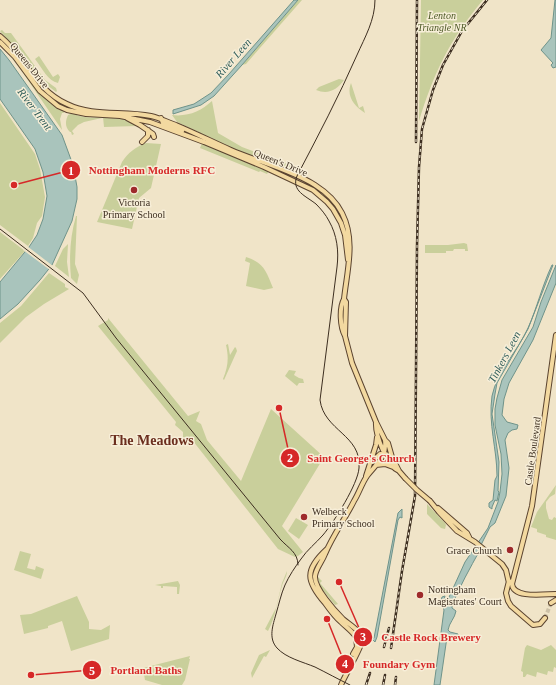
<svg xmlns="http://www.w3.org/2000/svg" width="556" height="685" font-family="'Times New Roman',serif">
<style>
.green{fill:#c9cf9b}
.water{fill:#a9c4bc;stroke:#6f938a}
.pier{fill:#f0e4c8}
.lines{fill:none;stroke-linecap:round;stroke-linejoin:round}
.major-tunnel{stroke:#ccc0a6;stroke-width:4;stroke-dasharray:4 2;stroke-linecap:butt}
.major-casing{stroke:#5b4430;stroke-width:6}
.major{stroke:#f3d9a0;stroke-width:4}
.tram{stroke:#3d2e20;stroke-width:1}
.rail-casing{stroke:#3d2e20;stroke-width:2.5}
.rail{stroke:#f7eed8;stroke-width:1;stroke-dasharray:3;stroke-linecap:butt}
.major-bridge-casing{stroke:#5b4430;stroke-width:6;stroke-linecap:butt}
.major-bridge{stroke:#f3d9a0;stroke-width:4}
.poi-dot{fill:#9e2a2b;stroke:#f7eed8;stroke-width:1.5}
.labels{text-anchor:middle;stroke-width:3;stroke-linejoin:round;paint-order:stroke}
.park-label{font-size:10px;font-style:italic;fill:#4d5a26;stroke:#f7eed8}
.street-label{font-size:10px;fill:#3d2e20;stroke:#f7eed8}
.poi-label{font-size:10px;fill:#3d2e20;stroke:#f7eed8;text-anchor:start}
.water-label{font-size:11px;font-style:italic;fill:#2f5d5a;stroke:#f7eed8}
.district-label{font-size:14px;font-weight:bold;fill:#6b2e1e;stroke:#f7eed8}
.leader{fill:none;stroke:#d62828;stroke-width:1.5}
.callout-dot{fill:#d62828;stroke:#f7eed8;stroke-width:1.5}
.mark-label{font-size:12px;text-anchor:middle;font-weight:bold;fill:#fff}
.callout-label{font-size:11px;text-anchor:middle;font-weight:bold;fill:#d62828;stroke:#f7eed8;stroke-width:3;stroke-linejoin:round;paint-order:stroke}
</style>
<rect width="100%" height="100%" fill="#f0e4c8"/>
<path class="green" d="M298,0H302L246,64L242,65Z
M421,0H483C450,39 434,72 419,121Z
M2,30L5,33H11L45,80L56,88L57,91L56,92L39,79L20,54L0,31Z
M4,48L41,95L54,106L63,110L64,113H62L60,119L62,130L23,73Z
M39,56L53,77L58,74L60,77L58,83C48,81 42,68 35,59Z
M339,79L344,80C337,90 328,95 316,90L319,87Z
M351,83L359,108L363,106L365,113C354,106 346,96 351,83Z
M212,101L218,133L242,147L295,167H285L256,156L245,154L177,122L172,115C188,117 201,111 212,101Z
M0,103L35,154L40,169L45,197L42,216L37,223L33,238L28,246L0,225Z
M73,113C80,118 93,118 102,117V118L84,122L78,125L72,131L74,134L72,135L71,132H70C65,127 65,122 68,115Z
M103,117L123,119L137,126L104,127Z
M146,143L161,144L151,188L139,198L132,229L97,222L122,162C128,153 135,147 146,143Z
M202,143L269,171L267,174L260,171L259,172L200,148Z
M76,216H77L75,264L79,275L77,284L71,278C69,257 70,237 76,216Z
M0,232L25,251L0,279Z
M464,243L467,244L468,251H465V249H454L453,251H446V253H425V245H448Z
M68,244L67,262L69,277L55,266L63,249Z
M246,257C264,263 266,271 273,288L264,290L246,286L250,263L245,261Z
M49,273L65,284V287L69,289L44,304L26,317L0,343V323L21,306Z
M108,318L188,416L200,411L196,421L201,424L207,440L241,481L271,409L324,457L282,526L303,552L298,556L295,557L278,549L193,441L187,438L184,444L183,443V432L175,425L176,422L98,326L108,320Z
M228,344L230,355L235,347L236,348L237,351L224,380L223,379C228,367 229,358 226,345Z
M289,370L296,371L294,375L299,378L303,379L304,383H299L297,386L285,376Z
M556,485L555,494L550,497L546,502V508L549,519L552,520L554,517L556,518V540L546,537V535L537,532V529L531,527L537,512Z
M427,504L445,523L446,525L445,529L441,528L427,514Z
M296,518L308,525L299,539L288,531Z
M20,551L31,554L27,568L35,570L36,566L44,569L41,579L14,570Z
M287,571C287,577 283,581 282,586C277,601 276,616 268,631L265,629L276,608L282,583Z
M317,576L322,581L320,583L338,604L335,605L321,588Z
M178,581L180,585L179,594H177V587L163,586V588H161V586L155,585Z
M77,596L89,622V629L101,630L110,625L109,639L71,651L62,621L48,626V628L24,634L20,615L31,614Z
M527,645L541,650L551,645L556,650V668L554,667L553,672L548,671L547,675L537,672L536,677L527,674L525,677H523V672L521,671L525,648Z
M270,650L266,657L264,656L252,678L251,673L259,655Z
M190,656L189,659H190L185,680L182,685H162L145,680L143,668Z"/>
<path class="water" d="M294,0H298L242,65L214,96L201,105L173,114V110L194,104L211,93L229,74Z
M555,0H556V67L553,68L551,65L553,63L541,50L551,38Z
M0,49L9,60L62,135L73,165L77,187V199L72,221L52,265L40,280L18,304L0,319V282L29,247L37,235L43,219L47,196L43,172L35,149L0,99Z
M552,265H553L528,329L497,383L495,394L492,414L499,462L498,491L499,492L497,501L495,500L492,507V509L489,507V503L493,500L495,480L497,476C497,449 488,424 492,396C497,371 518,351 528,328C537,308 542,286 552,265Z
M556,265V283L533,340L509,383L504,399L502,415L507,422L518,425L517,429L512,430L508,433L505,440L509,468L506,496L495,523L490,527L479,549L480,550C470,568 460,586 452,605V608L456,611C455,618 449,623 448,630L450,632L458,634V636L467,638L466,640L450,636L447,637L440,685H434L444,610L441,601L442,597L445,596L443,603L445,606L465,562L488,528L498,502L500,492L502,474L501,454L495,425V409L497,398L502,380L533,327L541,302Z
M402,509V518L400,517L398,520L377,637L375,642L372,639L374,638L398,513Z"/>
<path class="pier" d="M27,246L53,266L50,270L23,250Z"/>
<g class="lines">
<path class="major-tunnel" d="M545,618L551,603"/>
<g class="major-casing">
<path id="major" d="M0,36C27,58 34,89 67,104C93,117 123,110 151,116C160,118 167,122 176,125C195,133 213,142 231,150C259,162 289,169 315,185C326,192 336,201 342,213C356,240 347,271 344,299C339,308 340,327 345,336
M0,42L15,57L40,91L58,106L67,110L86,114L120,116L150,122L204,142L264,167L313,190L327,202L333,209L341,223L345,235L348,260
M127,118L140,125L153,134L154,137
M161,118L163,123L182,131
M142,142L148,136V130
M344,299L346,302L345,336L352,363L376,422L385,440L388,443L392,457L399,471L405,478
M556,335L532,506L512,584C513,599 545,594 556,594
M376,422C375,435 387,466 399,471
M372,462L380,454H386
M376,465L385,464L393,467
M366,476L376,445L377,437
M430,501L439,512L457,531L475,542L502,564L506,570L509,583
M438,508L467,533L469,537
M327,549C304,570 306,581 325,603C330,610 335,617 341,622C346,627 352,631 356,637L357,647L353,654
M509,581L506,593L508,601L511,606L533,625L540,624L545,618
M551,603L556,600
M341,685C345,675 361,649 362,641C362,631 350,625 343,619C335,611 314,588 315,576C316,568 322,562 325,554C333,535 345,519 354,501C359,493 362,483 367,476C377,463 387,457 385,440"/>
</g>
<use href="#major" class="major"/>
<path class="tram" d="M0,229L83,293L116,338L280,539C288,548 298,552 298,565
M350,685C338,679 327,673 315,667C303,662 286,658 277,648C268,638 273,625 276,614C279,604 281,594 285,585C289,576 295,567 301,559C307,550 316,543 323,535C334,522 358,484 359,468C362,435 324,431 320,400L337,267C339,251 337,235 329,221C326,215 321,209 316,204C306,196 291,191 297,176C318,136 339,96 357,55C365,37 375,20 375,0"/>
<g class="rail-casing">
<path id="rail" d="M416,142L417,0
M384,647L389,628
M391,648L402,571L415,496L417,246L419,167L422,129L433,90L443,65L462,31L487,0
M366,685L370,673
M383,685L385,675
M395,685L396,677"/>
</g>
<use href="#rail" class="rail"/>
<g class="major-bridge-casing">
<path id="major-bridge" d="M405,478L417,490L430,501"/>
</g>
<use href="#major-bridge" class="major-bridge"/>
</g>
<g class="poi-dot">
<circle cx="134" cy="190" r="4"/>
<circle cx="304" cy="517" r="4"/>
<circle cx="510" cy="550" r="4"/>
<circle cx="420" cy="595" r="4"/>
</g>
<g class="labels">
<g class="park-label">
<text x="442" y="19">Lenton<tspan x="442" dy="12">Triangle NR</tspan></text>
</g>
<g class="street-label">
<text transform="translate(30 65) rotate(51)" y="4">Queens Drive</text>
<text transform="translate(281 162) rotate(22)" y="4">Queen's Drive</text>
<text transform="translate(532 451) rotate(-82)" y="4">Castle Boulevard</text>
</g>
<g class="poi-label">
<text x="134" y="206" text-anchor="middle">Victoria<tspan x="134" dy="12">Primary School</tspan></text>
<text x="312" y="515">Welbeck<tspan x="312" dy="12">Primary School</tspan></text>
<text x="502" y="554" text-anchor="end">Grace Church</text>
<text x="428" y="593">Nottingham<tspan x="428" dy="12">Magistrates' Court</tspan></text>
</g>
<g class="water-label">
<text transform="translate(233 58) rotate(-49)" y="4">River Leen</text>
<text transform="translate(35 109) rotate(53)" y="4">River Trent</text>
<text transform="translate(504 357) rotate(-62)" y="4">Tinkers Leen</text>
</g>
<g class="district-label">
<text x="152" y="445">The Meadows</text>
</g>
</g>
<path class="leader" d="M14 185L71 170M279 408L290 458M339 582L363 637M327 619L345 664M31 675L92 670"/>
<g class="callout-dot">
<circle cx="14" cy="185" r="4"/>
<circle cx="279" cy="408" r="4"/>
<circle cx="339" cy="582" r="4"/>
<circle cx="327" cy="619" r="4"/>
<circle cx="31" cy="675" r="4"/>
<circle cx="71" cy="170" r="10"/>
<circle cx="290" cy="458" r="10"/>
<circle cx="363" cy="637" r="10"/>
<circle cx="345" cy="664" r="10"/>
<circle cx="92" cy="670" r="10"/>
</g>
<g class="mark-label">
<text x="71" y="175">1</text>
<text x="290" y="462">2</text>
<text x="363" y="641">3</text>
<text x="345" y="668">4</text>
<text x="92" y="675">5</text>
</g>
<g class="callout-label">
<text x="152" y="174">Nottingham Moderns RFC</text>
<text x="361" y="462">Saint George's Church</text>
<text x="431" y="641">Castle Rock Brewery</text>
<text x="399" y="668">Foundary Gym</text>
<text x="146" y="674">Portland Baths</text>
</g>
</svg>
